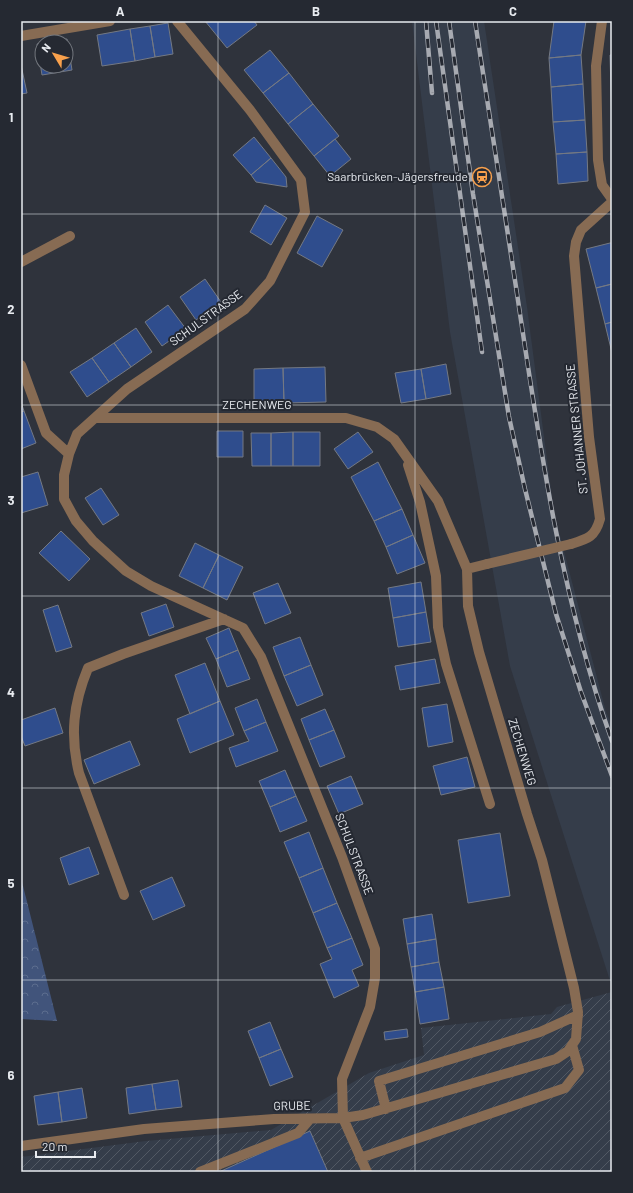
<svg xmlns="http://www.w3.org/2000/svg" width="633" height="1193" font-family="Barlow,sans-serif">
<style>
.built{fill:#353d4a}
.industrial{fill:url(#industrial-furrows)}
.forest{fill:url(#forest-crowns)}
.building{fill:#2f4d8d;stroke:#747983}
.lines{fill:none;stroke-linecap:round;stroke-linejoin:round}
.minor{stroke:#876b53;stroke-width:10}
.rail-casing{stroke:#a7aab1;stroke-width:4.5}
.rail{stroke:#252932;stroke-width:3;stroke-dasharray:9;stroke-linecap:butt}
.minor-bridge{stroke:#876b53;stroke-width:10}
.grid{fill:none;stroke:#e8ebf0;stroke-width:1;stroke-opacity:0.55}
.labels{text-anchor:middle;stroke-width:4;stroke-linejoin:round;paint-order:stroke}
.poi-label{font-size:12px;fill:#e8ebf0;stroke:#252932;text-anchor:end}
.street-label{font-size:12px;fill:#e8ebf0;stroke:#252932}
.neatline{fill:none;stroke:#e8ebf0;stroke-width:1.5}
.grid-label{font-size:13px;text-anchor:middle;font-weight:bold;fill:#e8ebf0}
</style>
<defs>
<pattern id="industrial-furrows" width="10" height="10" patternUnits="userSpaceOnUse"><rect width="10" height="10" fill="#353d4a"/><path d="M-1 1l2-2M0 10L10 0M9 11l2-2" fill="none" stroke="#525964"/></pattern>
<pattern id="forest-crowns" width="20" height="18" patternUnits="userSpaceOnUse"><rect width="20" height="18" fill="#41547b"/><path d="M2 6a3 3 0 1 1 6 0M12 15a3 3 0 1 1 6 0" fill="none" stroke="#5c6d8e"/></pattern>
</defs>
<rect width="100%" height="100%" fill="#2f333c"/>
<path class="built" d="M412,21H484L527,307L554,513L606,712L612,725V987L510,666L450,332Z"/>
<path class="industrial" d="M612,992V1172H21V1157L146,1141L271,1130L369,1073L424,1055L421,1028L551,1014L557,1007Z"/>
<path class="forest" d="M21,878L57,1021L21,1019Z"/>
<path class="building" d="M205,21H254L257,25L227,48Z
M554,21H586L581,55L549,58Z
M168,23L173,54L155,57L150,26Z
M150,26L155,57L135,61L130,29Z
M130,29L135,61L102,66L97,35Z
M67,39L72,70L42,75L37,44L42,43V66H66V42H48Z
M270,50L289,73L263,93L244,70Z
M581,55L583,84L551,87L549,58Z
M610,55H612V91H611Z
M21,65L27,93L21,94Z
M289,73L313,104L288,124L263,93Z
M583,84L585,120L553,122L551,87Z
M611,91H612V126Z
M313,104L339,136L314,156L288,124Z
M585,120L587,152L556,154L553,122Z
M254,137L271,158L251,175L233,155Z
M335,139L351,159L330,176L314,156Z
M587,152L588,181L558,184L556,154Z
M271,158L286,177L287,187L256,182L251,175Z
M265,205L287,218L271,245L250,232Z
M317,216L343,230L322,267L297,253Z
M610,243H612V284L596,288L586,249Z
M205,279L221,302L196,320L180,297Z
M612,284V322L605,324L596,288Z
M168,305L186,329L162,346L145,322Z
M612,322V353L605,324Z
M136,328L152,352L131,367L114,343Z
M114,343L131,367L109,382L92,358Z
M92,358L109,382L87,397L70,372Z
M446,364L451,394L426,399L421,369Z
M325,367L326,402L284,403L283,368Z
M283,368L284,403H254V369Z
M421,369L426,399L401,403L395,373Z
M21,402L24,411L21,412Z
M24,411L36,443L21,449V412Z
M217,431H243V457H217Z
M293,432H320V466H293Z
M293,432V466H271V433Z
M358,432L373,452L348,469L334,449Z
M251,433H271V466H252Z
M378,462L402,509L374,521L351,477Z
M38,472L48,505L21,513V477Z
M101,488L119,515L103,525L85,498Z
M402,509L413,535L386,547L374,521Z
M61,531L90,559L69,581L39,553Z
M413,535L425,563L397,574L386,547Z
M195,543L219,555L203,588L179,576Z
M219,555L243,567L227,600L203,588Z
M421,582L426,612L393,618L388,588Z
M278,583L291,613L265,624L253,593Z
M166,604L174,627L149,636L141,613Z
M58,605L72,647L56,652L43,610Z
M426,612L431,642L398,647L393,618Z
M229,628L238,650L216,659L206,638Z
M300,637L311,665L284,676L273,647Z
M238,650L250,679L227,687L216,659Z
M435,659L440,683L400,690L395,666Z
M205,663L220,701L190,714L175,675Z
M311,665L323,695L297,706L284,676Z
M257,699L266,722L244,731L235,708Z
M220,701L234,735L190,753L177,719Z
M447,704L453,742L428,747L422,708Z
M55,708L63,733L25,746L21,736V720Z
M325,709L334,730L309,740L301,719Z
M266,722L278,751L236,767L229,748L249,741L244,731Z
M334,730L345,757L320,767L309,740Z
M130,741L140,765L94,784L84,760Z
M467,757L475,787L441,795L433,766Z
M285,770L296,796L270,807L259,781Z
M351,776L363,804L339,814L327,786Z
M296,796L307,821L280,832L270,807Z
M309,832L323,868L299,878L284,842Z
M500,833L510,896L468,903L458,840Z
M89,847L99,874L69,885L60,858Z
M323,868L337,903L313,913L299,878Z
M172,877L185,906L153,920L140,891Z
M337,903L352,938L327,948L313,913Z
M432,914L436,939L407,944L403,919Z
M352,938L363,965L352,970L359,986L334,998L320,964L332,959L327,948Z
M436,939L439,962L411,967L407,944Z
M439,962L444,987L415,992L411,967Z
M444,987L449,1019L420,1024L415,992Z
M270,1022L281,1049L259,1058L248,1031Z
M407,1029L408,1037L385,1040L384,1032Z
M281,1049L293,1077L270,1086L259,1058Z
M178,1080L182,1107L156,1110L152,1084Z
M152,1084L156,1110L129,1114L126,1088Z
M82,1088L87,1118L62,1122L58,1092Z
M58,1092L62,1122L38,1125L34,1096Z
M310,1131L328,1172H219Z"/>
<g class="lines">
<path class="minor" d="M177,21L250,110L301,180L305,212L270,281L245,309L127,389L77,434L69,454L64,475V499L76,521L93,541L126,571L151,586L243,628L261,657L342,857L375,949V978L370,1007L342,1079L343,1118L367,1172
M602,21L596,66L598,160L602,185L612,199
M21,36L110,21
M21,262L70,236
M21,365L46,433L69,454
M408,465L420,502L436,576L438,627L446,664L490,804
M571,544C588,539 595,537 600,519L589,437L574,256L576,242L581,230L612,202
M467,569L487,564
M124,895L79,773C70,736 73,704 88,668L123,654L224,619
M386,1109L379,1081L540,1032L578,1015
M21,1146L144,1129L274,1119L343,1118L363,1115L556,1059L568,1051L576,1039L578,1012L574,988L542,860L527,814L479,652L468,606L467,569L438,501L394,439L377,427L346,418H96
M360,1158L565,1088L579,1070L572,1045
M200,1172L298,1133L310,1119"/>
<g class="rail-casing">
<path id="rail" d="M426,21L432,93
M436,21L482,352
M449,21L473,194L509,417L525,489L556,614L581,692L612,776
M475,21C488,110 503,198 516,287C539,440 560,595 612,741"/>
</g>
<use href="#rail" class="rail"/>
<path class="minor-bridge" d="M487,564L571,544"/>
</g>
<path class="grid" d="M218,21V1172M415,21V1172M21,214H612M21,405H612M21,596H612M21,788H612M21,980H612"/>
<defs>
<g id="station-ring" transform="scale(1)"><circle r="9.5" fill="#252932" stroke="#f8a04c" stroke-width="1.5"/><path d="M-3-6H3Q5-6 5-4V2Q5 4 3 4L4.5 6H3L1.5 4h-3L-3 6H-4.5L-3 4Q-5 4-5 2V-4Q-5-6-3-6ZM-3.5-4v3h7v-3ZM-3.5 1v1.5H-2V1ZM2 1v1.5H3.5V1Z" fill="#f8a04c"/></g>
</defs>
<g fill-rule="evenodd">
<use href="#station-ring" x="482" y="177"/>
</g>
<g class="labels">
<g class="poi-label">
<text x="468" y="181">Saarbrücken-Jägersfreude</text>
</g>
<g class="street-label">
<text transform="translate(206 318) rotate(-36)" y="4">SCHULSTRASSE</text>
<text x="257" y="409">ZECHENWEG</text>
<text transform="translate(577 429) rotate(-96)" y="4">ST. JOHANNER STRASSE</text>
<text transform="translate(522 752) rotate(73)" y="4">ZECHENWEG</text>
<text transform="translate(354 854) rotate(69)" y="4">SCHULSTRASSE</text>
<text transform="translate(292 1106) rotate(-1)" y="4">GRUBE</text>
</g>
</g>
<rect width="633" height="1193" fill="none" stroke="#252932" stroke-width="44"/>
<g transform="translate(54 54) rotate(308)"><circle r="19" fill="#252932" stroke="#73777e"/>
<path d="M0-3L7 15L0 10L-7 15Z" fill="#f8a04c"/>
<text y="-6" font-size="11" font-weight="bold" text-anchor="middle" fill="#e8ebf0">N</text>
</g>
<path d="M36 1151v6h59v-6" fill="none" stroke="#e8ebf0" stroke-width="2"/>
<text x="42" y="1151" font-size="12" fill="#e8ebf0" stroke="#252932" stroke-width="3" paint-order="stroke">20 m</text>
<rect x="22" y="22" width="589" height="1149" class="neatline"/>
<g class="grid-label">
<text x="120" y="16">A</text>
<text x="316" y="16">B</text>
<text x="513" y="16">C</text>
<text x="11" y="122">1</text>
<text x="11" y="314">2</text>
<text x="11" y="505">3</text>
<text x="11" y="697">4</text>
<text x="11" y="888">5</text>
<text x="11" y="1080">6</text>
</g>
</svg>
